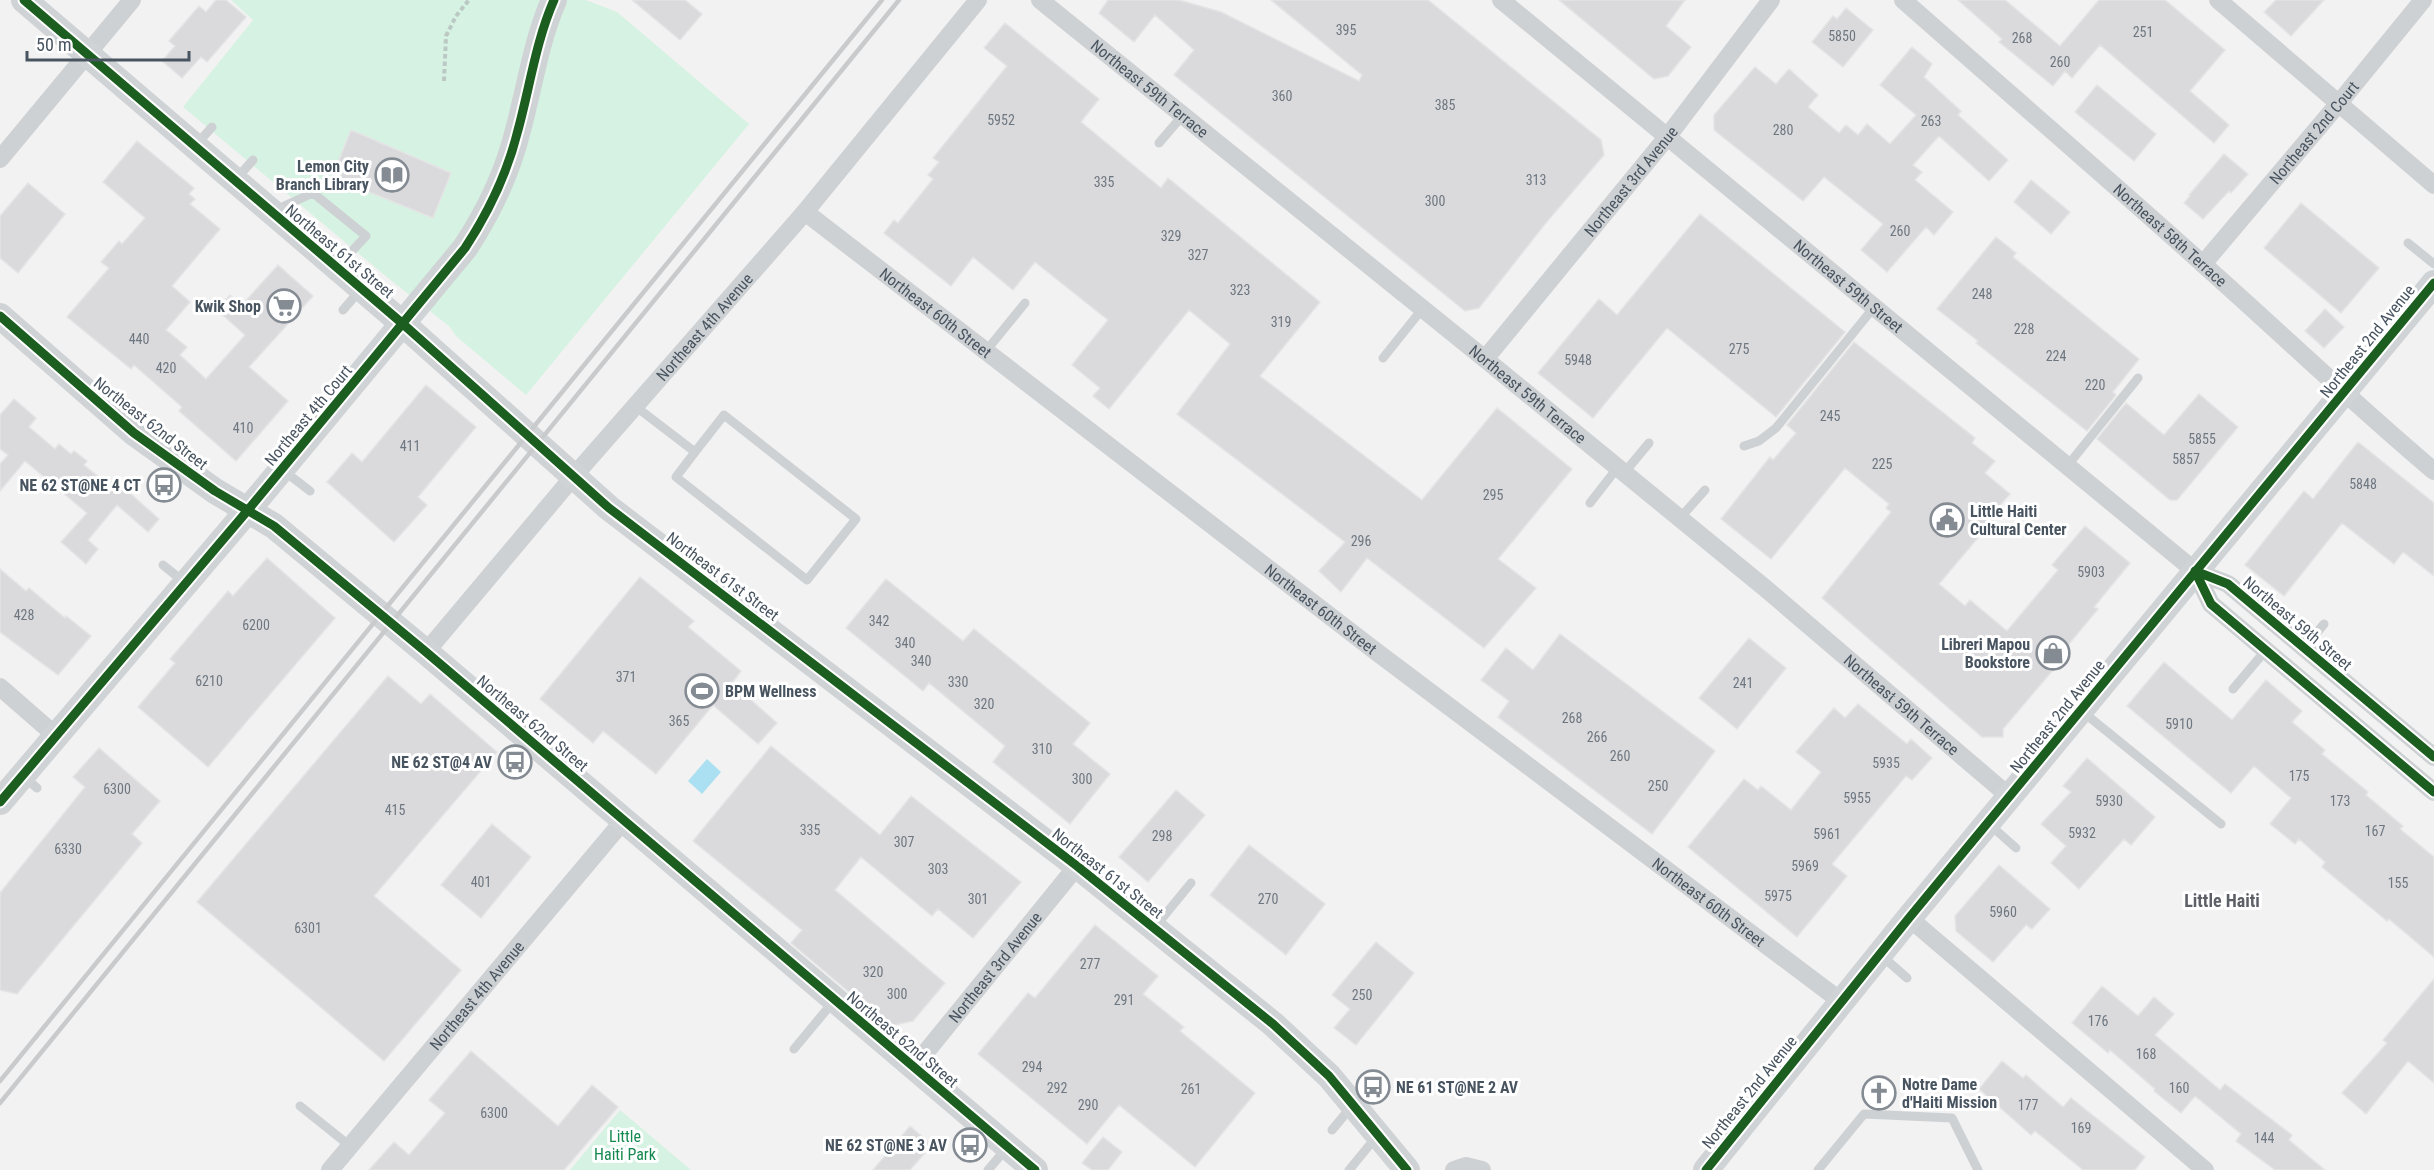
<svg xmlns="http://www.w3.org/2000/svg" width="2434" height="1170" font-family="'Roboto Condensed',sans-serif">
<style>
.green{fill:#d6f2e2}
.water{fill:#aae0f1}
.building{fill:#dadadd;stroke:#e4e4e5;stroke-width:1.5}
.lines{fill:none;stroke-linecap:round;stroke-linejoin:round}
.path{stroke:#bbc8c4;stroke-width:4;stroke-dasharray:4.5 3;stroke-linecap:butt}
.lane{stroke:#ced1d3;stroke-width:9}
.street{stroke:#ced1d3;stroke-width:18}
.secondary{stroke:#d0d3d5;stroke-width:26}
.rail{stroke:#c8cacc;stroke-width:4.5}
.cycleway-casing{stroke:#fff;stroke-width:13}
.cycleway{stroke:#1b5e20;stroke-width:9}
.labels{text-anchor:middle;stroke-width:6;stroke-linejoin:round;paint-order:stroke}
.number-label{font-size:14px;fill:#6e7780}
.street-label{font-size:16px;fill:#485460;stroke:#fff}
.poi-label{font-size:16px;font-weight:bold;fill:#485460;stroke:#fff;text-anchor:end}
.park-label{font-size:16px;fill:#138850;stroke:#fff}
.neighbourhood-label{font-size:18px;font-weight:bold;fill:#5d6167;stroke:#fff}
</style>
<rect width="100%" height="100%" fill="#f3f2f2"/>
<path class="green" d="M231,0H586L617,12L749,124L526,395L456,336L449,326L388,278L183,107L253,20Z
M620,1110L691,1170H570Z"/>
<path class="water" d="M707,759L721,772L702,794L688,781Z"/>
<path class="building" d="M216,0H226L246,17L207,62L201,57L182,78L162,61L175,46L169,41L199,6L206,12Z
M632,0H685L702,14L680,40Z
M1108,0H1179L1221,12L1359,81L1362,75L1271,0H1428L1601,140L1604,155L1545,224L1479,308L1465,311L1174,75L1194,50L1155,15L1134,42L1099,13Z
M1559,0H1685L1666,26L1691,47L1668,76L1654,79Z
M1958,0H2005L2060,46L2099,0H2165L2225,50L2190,91L2229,125L2214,143L2100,45L2072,78L2065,71L2053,86L1999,42L2002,39Z
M2276,0H2324L2291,36L2264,12Z
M1846,8L1873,30L1843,67L1812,42L1833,16L1837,19Z
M1005,23L1099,99L1081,122L1161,188L1168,178L1320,302L1260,376L1422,500L1497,408L1572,469L1498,559L1536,588L1484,648L1367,558L1341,592L1319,571L1345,542L1177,414L1230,344L1189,310L1109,409L1093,396L1100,388L1072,365L1108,320L1035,262L1013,290L973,257L951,286L884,233L894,220L898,223L933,179L928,175L939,162L933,158L1007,66L984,48Z
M1912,47L1932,64L1924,77L1961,111L1958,115L2008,160L1989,181L1939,136L1913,165L1922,172L1915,180L1953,212L1934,235L1926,227L1887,272L1861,250L1883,224L1824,177L1803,201L1714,130V115L1755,67L1776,84L1789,69L1818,95L1808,107L1839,133L1846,125L1858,135L1867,124L1890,144L1916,115L1880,85Z
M2097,85L2156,134L2134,161L2075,112Z
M351,130L451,173L433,218L332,177Z
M137,141L194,188L189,194L195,199L190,204L220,229L172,286L190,302L166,330L187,347L180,355L206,379L245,335L217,310L230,295L242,305L278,265L313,296L249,367L288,401L236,461L179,411L182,407L134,365L131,369L67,317L109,268L101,262L119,241L122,244L145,218L103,182Z
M2224,154L2248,174L2231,193L2229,191L2203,219L2184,203L2190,196L2189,195Z
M2031,180L2070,212L2051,234L2014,202Z
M28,183L65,214L18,273L0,258V216Z
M2301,203L2379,268L2341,313L2264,248Z
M1700,214L1845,332L1776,417L1667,328L1593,418L1538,373L1599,299L1617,315Z
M1996,237L2016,253L2013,257L2139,359L2113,392L2116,395L2087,431L1976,343L1978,341L1937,309Z
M2325,309L2344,327L2324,348L2305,331Z
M1854,342L1975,438L1972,443L1995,461L1985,473L2010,494L1994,512L1998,514L1939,584L1965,606L1970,600L2007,631L2058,570L2052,565L2085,526L2130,563L2094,607L2098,609L2050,667L2053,670L2003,729V737H1982L1822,598L1891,512L1886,508L1889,504L1845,468L1771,559L1721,519L1770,457L1773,460L1796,433L1787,425Z
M426,385L476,427L418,497L427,505L394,542L327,482L352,453L362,462Z
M2199,394L2238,427L2177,500H2170L2097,439L2126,403L2164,435Z
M14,399L36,418L29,427L55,449L59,444L71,454L74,451L87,461L84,465L110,486L115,480L159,519L148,532L117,505L88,540L98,549L86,564L61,542L87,513L25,461L0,491V464L8,455L0,449V415Z
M2358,442L2434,503V576L2403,552L2394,564L2342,523L2284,596L2245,565L2304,491L2313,499Z
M267,558L335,618L208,767L138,707L175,663L170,659L228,591L233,596Z
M0,569L26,591L29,588L65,618L66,616L91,636L58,675L0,632Z
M640,577L694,621L688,627L741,671L732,683L777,723L758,744L713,705L656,774L603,731L593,743L540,699Z
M886,579L963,641L974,629L1090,723L1073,744L1110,774L1070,824L993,762L1005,746L929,683L923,691L846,628Z
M1560,634L1715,751L1652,834L1498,717L1509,701L1481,680L1506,648L1533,670Z
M1749,638L1786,668L1737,729L1699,698Z
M2164,662L2232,720L2266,680L2302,711L2292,722L2325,750L2322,754L2368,792L2366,795L2403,826L2400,829L2434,857V957L2389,919L2387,921L2322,867L2325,862L2299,839L2295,844L2270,824L2291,798L2254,766L2231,793L2127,706Z
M388,676L421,704L430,694L497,752L374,896L461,970L384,1061L197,902Z
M1858,704L1907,744L1911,739L1932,758L1912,780L1906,776L1832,864L1847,876L1797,937L1688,847L1744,779L1758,790L1761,786L1791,810L1821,772L1796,752L1834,708L1845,718Z
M771,746L880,835L911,796L1021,882L973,938L938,909L932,916L861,857L835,890L945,983L913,1021L889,1026L791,943L802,930L693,841Z
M99,748L160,801L132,834L142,843L17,994L0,990V893L85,787L73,777Z
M2087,758L2155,817L2131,845L2124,839L2079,889L2051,863L2066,846L2041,824L2071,792L2063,786Z
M1176,790L1205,815L1148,882L1119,857Z
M492,824L531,857L481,918L441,885Z
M1249,845L1325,904L1286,955L1210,895Z
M1999,865L2050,909L2032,929L2026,925L1993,962L1956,931L1955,916Z
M1095,925L1158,976L1143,994L1184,1027L1180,1031L1255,1093L1195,1167L1119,1105L1087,1144L978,1054L1028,993L1035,998Z
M1376,942L1414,973L1356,1045L1334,1028L1350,1009L1332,995Z
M2434,979V1083L2408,1061L2366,1114L2342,1093L2387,1043L2383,1040Z
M2102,986L2138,1016L2154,997L2174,1014L2155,1035L2220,1090L2225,1084L2292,1135L2289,1140L2325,1170H2275L2236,1141L2241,1134L2195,1096L2181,1113L2154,1091L2155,1089L2110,1050L2108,1053L2072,1023Z
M471,1051L558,1126L592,1085L618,1107L564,1170H369L394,1142L409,1155L445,1113L429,1100Z
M2002,1061L2023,1078L2026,1075L2063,1107L2071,1098L2145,1157L2135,1170H2083L2035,1131L2031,1135L1979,1089Z
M910,1126L932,1145L910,1170H873Z
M1103,1137L1122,1152L1108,1170H1092L1082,1163Z"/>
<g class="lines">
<path class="path" d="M444,81L446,36L456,16L469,0"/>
<path class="lane" d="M1159,143L1183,115
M196,145L212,127
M236,179L253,160
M273,211L313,193L366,236L337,267
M2408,243L2434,264
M343,310L361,289
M986,351L1025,303
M1383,358L1423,308
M635,406L695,452L676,477L807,580L856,519L724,415L695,452
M1744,446L1759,441L1776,428L1875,306
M2068,465L2138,378
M284,471L310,491
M1624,473L1649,443
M1590,503L1618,467
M1680,518L1705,490
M163,565L184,582
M2304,648L2324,624
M2233,689L2266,650
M2083,712L2221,824
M23,776L37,788
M1989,824L2016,848
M1155,927L1191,883
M1882,956L1907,978
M794,1049L833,1002
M300,1106L350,1146
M1332,1130L1352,1106
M988,1170L1006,1149
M1349,1170L1377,1136
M1818,1170L1864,1114L1952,1118L1978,1170"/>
<g class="street">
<path id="s1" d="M1040,0L1485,359L1765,588L2010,797"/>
<path id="s2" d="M1501,0L2195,571L2228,584L2434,757"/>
<path id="s3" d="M1903,0C2006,91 2111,181 2214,274C2287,339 2359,408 2434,471"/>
<path d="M2218,0L2434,185"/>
<path d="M0,159L132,0"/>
<path id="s4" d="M805,212L1378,653L1842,1002"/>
<path id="s5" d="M2203,264L2339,103L2423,0"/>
<path id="s6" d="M1485,359L1668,136L1771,0"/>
<path d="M2195,571L2211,604L2434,792"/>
<path id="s7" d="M426,652L573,477L805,212L978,0"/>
<path d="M0,687L55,735"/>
<path d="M1909,918L2205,1170"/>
<path id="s8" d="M913,1068L1077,866"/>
<path id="s9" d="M330,1170L624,820"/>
<path d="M1454,1170L1466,1166L1482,1170"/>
</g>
<path class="secondary" d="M24,0L403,324L609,508L1077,866L1273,1024L1329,1076L1407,1170
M0,316L134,433L215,491L274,526L426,652L1035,1170
M0,802L248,510L465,248C488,213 508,171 518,130C530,86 536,41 554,0
M1706,1170L1909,918L2434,283"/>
<path class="rail" d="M0,1081L882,0
M0,1103L899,0"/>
<g class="cycleway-casing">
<path id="cycleway" d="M24,0L403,324L609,508L1077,866L1273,1024L1329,1076L1407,1170
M0,316L134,433L215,491L274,526L426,652L1035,1170
M2195,571L2211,604L2434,792
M2195,571L2228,584L2434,757
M0,802L248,510L465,248C488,213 508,171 518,130C530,86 536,41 554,0
M1706,1170L1909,918L2434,283"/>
</g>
<use href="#cycleway" class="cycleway"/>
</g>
<defs>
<g id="library-ring" transform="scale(1.725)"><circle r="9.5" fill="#fff" stroke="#848b93" stroke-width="1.5"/><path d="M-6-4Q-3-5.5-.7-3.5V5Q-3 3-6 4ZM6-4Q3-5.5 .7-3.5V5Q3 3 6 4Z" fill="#848b93"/></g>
<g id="supermarket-ring" transform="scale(1.725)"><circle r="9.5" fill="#fff" stroke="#848b93" stroke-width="1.5"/><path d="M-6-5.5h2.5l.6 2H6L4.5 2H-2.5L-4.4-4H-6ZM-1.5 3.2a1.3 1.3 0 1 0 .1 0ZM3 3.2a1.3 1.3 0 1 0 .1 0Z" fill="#848b93"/></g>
<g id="bus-ring" transform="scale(1.725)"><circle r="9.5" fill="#fff" stroke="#848b93" stroke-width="1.5"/><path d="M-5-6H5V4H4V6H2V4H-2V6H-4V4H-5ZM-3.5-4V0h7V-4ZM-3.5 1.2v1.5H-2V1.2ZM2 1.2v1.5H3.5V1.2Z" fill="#848b93"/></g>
<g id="civic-ring" transform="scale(1.725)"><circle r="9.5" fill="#fff" stroke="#848b93" stroke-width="1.5"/><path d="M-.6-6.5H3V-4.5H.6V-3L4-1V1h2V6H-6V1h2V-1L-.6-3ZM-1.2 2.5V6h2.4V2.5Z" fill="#848b93"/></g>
<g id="shop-ring" transform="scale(1.725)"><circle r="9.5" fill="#fff" stroke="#848b93" stroke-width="1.5"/><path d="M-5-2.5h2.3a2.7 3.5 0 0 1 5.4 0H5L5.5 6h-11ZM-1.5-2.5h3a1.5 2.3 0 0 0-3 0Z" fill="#848b93"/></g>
<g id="stadium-ring" transform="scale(1.725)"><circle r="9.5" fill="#fff" stroke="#848b93" stroke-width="1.5"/><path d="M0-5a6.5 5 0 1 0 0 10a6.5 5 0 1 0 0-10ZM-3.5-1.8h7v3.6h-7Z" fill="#848b93"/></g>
<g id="church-ring" transform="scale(1.725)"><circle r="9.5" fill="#fff" stroke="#848b93" stroke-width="1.5"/><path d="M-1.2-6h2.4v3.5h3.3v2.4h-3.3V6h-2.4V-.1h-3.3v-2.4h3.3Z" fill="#848b93"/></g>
</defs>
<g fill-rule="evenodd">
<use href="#library-ring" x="392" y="175"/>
<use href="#supermarket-ring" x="284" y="306"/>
<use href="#bus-ring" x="164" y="485"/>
<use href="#civic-ring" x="1947" y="520"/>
<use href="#shop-ring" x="2053" y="653"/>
<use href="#stadium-ring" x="702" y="691"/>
<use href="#bus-ring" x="515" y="762"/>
<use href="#bus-ring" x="1373" y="1087"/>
<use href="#church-ring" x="1879" y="1093"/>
<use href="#bus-ring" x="970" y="1145"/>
</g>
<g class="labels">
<g class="number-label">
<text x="1346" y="35">395</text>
<text x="2143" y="37">251</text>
<text x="1842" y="41">5850</text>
<text x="2022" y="43">268</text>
<text x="2060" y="67">260</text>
<text x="1282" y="101">360</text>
<text x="1445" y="110">385</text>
<text x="1001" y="125">5952</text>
<text x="1931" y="126">263</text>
<text x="1783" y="135">280</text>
<text x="1536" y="185">313</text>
<text x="1104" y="187">335</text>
<text x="1435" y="206">300</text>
<text x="1900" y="236">260</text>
<text x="1171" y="241">329</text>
<text x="1198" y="260">327</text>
<text x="1240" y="295">323</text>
<text x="1982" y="299">248</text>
<text x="1281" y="327">319</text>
<text x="2024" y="334">228</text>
<text x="139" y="344">440</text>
<text x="1739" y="354">275</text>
<text x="2056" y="361">224</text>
<text x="1578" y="365">5948</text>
<text x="166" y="373">420</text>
<text x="2095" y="390">220</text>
<text x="1830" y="421">245</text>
<text x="243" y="433">410</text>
<text x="2202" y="444">5855</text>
<text x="410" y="451">411</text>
<text x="2186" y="464">5857</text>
<text x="1882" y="469">225</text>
<text x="2363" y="489">5848</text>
<text x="1493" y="500">295</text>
<text x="1361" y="546">296</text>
<text x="2091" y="577">5903</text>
<text x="24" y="620">428</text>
<text x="879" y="626">342</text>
<text x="256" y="630">6200</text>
<text x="905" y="648">340</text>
<text x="921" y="666">340</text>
<text x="626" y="682">371</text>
<text x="209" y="686">6210</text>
<text x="958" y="687">330</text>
<text x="1743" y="688">241</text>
<text x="984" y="709">320</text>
<text x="1572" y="723">268</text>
<text x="679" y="726">365</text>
<text x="2179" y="729">5910</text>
<text x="1597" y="742">266</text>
<text x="1042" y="754">310</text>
<text x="1620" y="761">260</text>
<text x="1886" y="768">5935</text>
<text x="2299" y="781">175</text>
<text x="1082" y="784">300</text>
<text x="1658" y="791">250</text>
<text x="117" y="794">6300</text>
<text x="1857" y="803">5955</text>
<text x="2109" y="806">5930</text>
<text x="2340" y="806">173</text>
<text x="395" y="815">415</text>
<text x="810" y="835">335</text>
<text x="2375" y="836">167</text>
<text x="2082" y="838">5932</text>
<text x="1827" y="839">5961</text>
<text x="1162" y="841">298</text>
<text x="904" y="847">307</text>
<text x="68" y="854">6330</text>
<text x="1805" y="871">5969</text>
<text x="938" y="874">303</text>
<text x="481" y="887">401</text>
<text x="2398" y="888">155</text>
<text x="1778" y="901">5975</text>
<text x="978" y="904">301</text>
<text x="1268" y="904">270</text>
<text x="2003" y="917">5960</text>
<text x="308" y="933">6301</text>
<text x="1090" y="969">277</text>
<text x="873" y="977">320</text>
<text x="897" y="999">300</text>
<text x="1362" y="1000">250</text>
<text x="1124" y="1005">291</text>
<text x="2098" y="1026">176</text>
<text x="2146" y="1059">168</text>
<text x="1032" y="1072">294</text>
<text x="1057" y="1093">292</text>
<text x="2179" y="1093">160</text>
<text x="1191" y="1094">261</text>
<text x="1088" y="1110">290</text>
<text x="2028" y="1110">177</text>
<text x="494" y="1118">6300</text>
<text x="2081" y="1133">169</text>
<text x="2264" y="1143">144</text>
</g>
<g class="street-label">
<text dy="6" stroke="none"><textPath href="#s1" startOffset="141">Northeast 59th Terrace</textPath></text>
<text dy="6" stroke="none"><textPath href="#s5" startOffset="172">Northeast 2nd Court</textPath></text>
<text dy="6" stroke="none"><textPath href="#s6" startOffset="230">Northeast 3rd Avenue</textPath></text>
<text dy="6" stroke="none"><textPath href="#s3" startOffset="356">Northeast 58th Terrace</textPath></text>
<text transform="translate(340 251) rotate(40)" y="6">Northeast 61st Street</text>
<text dy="6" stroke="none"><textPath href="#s2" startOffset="450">Northeast 59th Street</textPath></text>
<text dy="6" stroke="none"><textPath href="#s4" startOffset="165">Northeast 60th Street</textPath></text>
<text dy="6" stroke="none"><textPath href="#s7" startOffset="428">Northeast 4th Avenue</textPath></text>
<text transform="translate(2367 341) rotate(-51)" y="6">Northeast 2nd Avenue</text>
<text dy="6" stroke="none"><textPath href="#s1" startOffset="627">Northeast 59th Terrace</textPath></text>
<text transform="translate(308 415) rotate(-50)" y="6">Northeast 4th Court</text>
<text transform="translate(151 423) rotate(38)" y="6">Northeast 62nd Street</text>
<text transform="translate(723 576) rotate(37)" y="6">Northeast 61st Street</text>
<text dy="6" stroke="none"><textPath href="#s4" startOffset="651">Northeast 60th Street</textPath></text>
<text transform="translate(2298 623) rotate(40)" y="6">Northeast 59th Street</text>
<text dy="6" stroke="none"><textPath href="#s1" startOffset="1113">Northeast 59th Terrace</textPath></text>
<text transform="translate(2057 716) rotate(-51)" y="6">Northeast 2nd Avenue</text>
<text transform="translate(533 723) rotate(40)" y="6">Northeast 62nd Street</text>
<text transform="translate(1108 873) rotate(38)" y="6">Northeast 61st Street</text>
<text dy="6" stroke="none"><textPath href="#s4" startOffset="1137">Northeast 60th Street</textPath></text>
<text dy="6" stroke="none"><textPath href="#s8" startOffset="130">Northeast 3rd Avenue</textPath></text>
<text dy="6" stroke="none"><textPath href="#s9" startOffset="228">Northeast 4th Avenue</textPath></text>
<text transform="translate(903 1039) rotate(40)" y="6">Northeast 62nd Street</text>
<text transform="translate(1749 1092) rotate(-51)" y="6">Northeast 2nd Avenue</text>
</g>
<g class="poi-label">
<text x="369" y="172">Lemon City<tspan x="369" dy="18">Branch Library</tspan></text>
<text x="261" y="312">Kwik Shop</text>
<text x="141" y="491">NE 62 ST@NE 4 CT</text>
<text x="1970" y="517" text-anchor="start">Little Haiti<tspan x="1970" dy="18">Cultural Center</tspan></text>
<text x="2030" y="650">Libreri Mapou<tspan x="2030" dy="18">Bookstore</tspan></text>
<text x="725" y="697" text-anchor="start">BPM Wellness</text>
<text x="492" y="768">NE 62 ST@4 AV</text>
<text x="1902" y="1090" text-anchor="start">Notre Dame<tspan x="1902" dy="18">d'Haiti Mission</tspan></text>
<text x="1396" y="1093" text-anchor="start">NE 61 ST@NE 2 AV</text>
<text x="947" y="1151">NE 62 ST@NE 3 AV</text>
</g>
<g class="park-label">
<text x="625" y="1142">Little<tspan x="625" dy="18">Haiti Park</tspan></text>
</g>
<g class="neighbourhood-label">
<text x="2222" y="907">Little Haiti</text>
</g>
</g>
<path d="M27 51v9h162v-9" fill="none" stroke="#485460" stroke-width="3"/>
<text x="36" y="51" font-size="18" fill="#485460" stroke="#ffffff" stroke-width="4.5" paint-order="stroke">50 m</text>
</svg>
